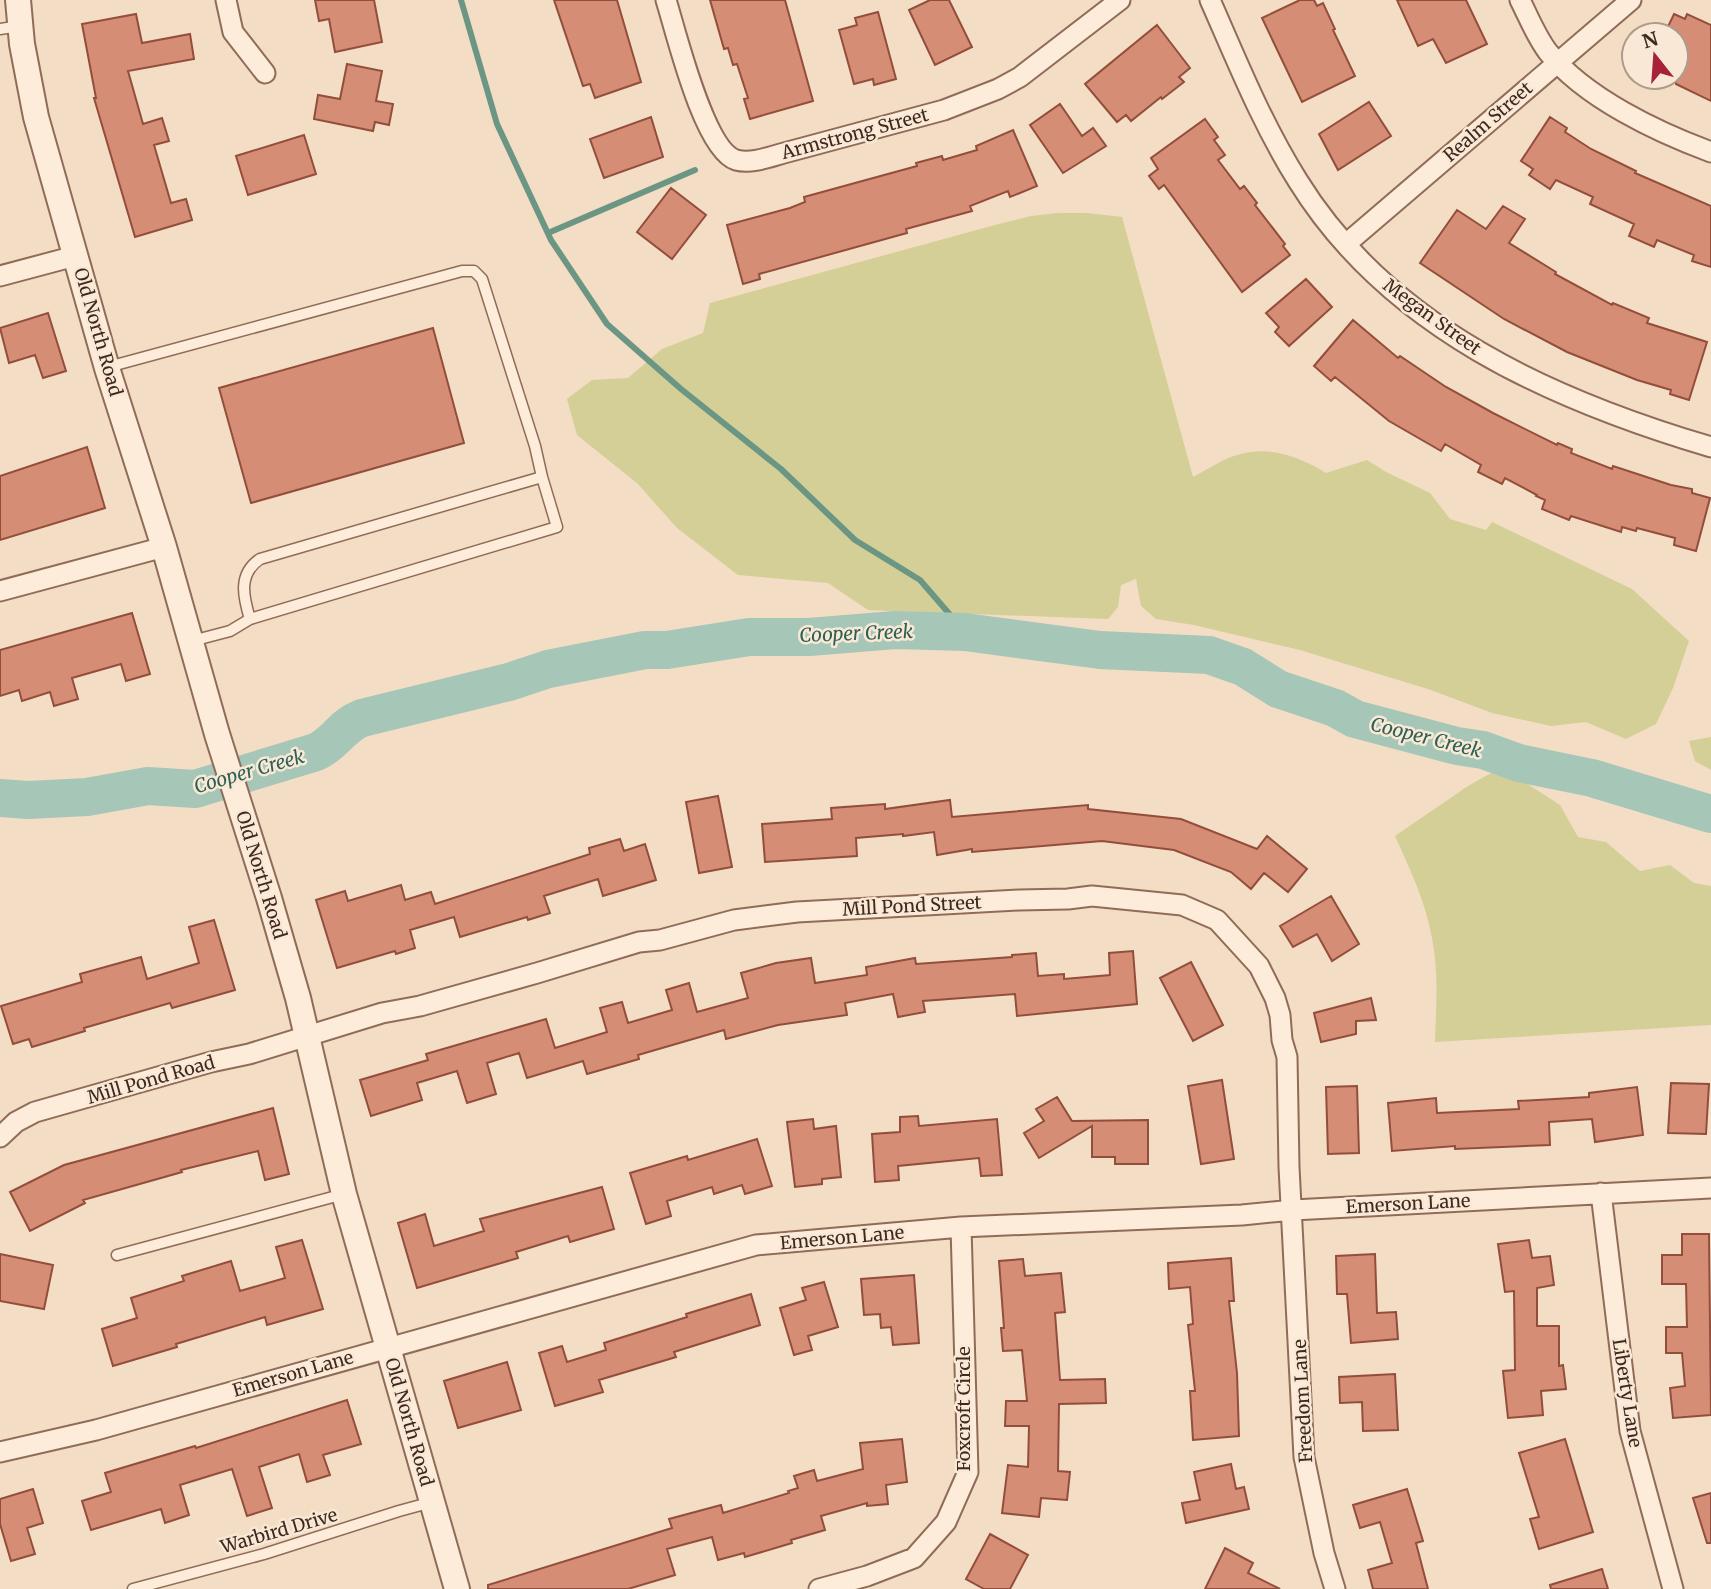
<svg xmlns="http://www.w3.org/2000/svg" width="1711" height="1589" font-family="Merriweather,serif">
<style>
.green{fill:#d3cf96}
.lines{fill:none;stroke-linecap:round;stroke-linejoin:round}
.stream{stroke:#6c9684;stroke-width:6}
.river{stroke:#a6c6b7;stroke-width:38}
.building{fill:#d58d76;stroke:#934e3b;stroke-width:2}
.service-casing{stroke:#906c58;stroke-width:13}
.minor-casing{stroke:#906c58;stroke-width:23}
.tertiary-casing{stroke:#906c58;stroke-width:28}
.service{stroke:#fcecd9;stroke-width:10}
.minor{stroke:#fcecd9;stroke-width:19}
.tertiary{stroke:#fcecd9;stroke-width:24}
.labels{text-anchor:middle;stroke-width:5;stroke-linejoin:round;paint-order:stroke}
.street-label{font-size:18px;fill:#3f281d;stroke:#f9e8d5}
.water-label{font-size:19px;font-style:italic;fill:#2b6054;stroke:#f9e8d5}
</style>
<rect width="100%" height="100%" fill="#f3ddc4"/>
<path class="green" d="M1058,213H1087L1122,217L1193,477C1203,472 1212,466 1222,461C1260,443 1292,452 1326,473L1367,460L1386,472L1430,493L1450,519L1486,530L1492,522L1632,589L1689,641L1673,688L1656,724L1626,739L1586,722L1551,726L1492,713L1431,690L1300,650L1194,625L1156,619L1141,606L1136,579L1121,585L1118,607L1108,619L868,610L828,583L738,575L677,528L638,484L577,435L567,399L592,380L628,378L662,349L703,333L710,303L995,225L1031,216Z
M1711,737V770L1695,761L1689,741Z
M1491,773L1515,776L1560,805L1578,837L1606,842L1640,871L1670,865L1694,883L1711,886V1025L1435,1042C1436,1007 1439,973 1432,938C1426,903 1410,869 1395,836L1468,786Z"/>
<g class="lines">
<path class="stream" d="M461,0L497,124L551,240L607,324L681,389L781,469L855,540L920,580L965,632
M548,233L695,170"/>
<path class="river" d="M0,798L28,800L87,797L148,786L195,789L316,752C336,743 341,726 362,718L509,682L548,669L645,650H667L749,637H809L895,630L965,632L1100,650L1209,655L1243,667L1278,689L1335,708L1355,719L1457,746L1483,750L1519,763L1592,778L1711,814"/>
</g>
<path class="building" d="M315,0H374L382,42L335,52L329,19L319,21Z
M554,0H617L641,82L595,98L590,84L583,86Z
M710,0H785L813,101L750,119L744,99L748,98L737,64L733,65L728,48L724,49Z
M930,0H949L972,47L935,65L909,10Z
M1300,0H1314L1317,6L1323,3L1335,29L1333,30L1355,76L1302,102L1262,18Z
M1397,0H1466L1487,44L1446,63L1433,39L1418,46Z
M878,12L896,79L874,85L873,79L854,84L839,30L857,25L855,18Z
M136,14L142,43L190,34L194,59L128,71L143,124L162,118L169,141L154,145L171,203L186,199L192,220L135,237L94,98H96L82,24Z
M1674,14L1685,19L1687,14L1711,25V101L1676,84V35H1664Z
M1157,25L1190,68L1179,77L1184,82L1162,99L1161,97L1131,121L1126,115L1117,122L1085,84Z
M347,64L382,71L376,101L393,104L389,125L375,122L373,131L314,119L318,95L340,99Z
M1369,102L1391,136L1338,170L1319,134Z
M1060,104L1082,136L1093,128L1106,146L1063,173L1030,125Z
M651,117L663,157L604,178L590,139Z
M1550,117L1567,128L1565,132L1591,149L1636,171L1635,173L1711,206V267L1692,261L1694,255L1657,240L1654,247L1629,236L1634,224L1590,204L1593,197L1556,180L1550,189L1529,175L1533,169L1521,161Z
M1205,119L1218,137L1214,140L1225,155L1218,160L1240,189L1244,186L1257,203L1255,205L1285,244L1283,246L1290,255L1242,292L1164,185L1159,189L1149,176L1158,169L1151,158Z
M1013,130L1037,186L1010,197L1008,191L970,206L972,211L906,229L907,233L759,274L760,279L743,284L727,225L790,208L805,202L804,197L917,166L916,163L942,156L943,160L977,150L976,146Z
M304,135L316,174L248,195L236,156Z
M671,188L706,215L672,259L637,232Z
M1503,206L1525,219L1509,243L1556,272L1555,274L1612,305L1613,303L1649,318L1647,323L1707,342L1689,400L1670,394L1671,390L1637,380L1567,352L1504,319L1420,263L1457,210L1486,229Z
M1306,279L1332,307L1289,346L1275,332L1279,327L1266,313Z
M48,313L66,371L43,378L35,355L9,363L0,328Z
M1353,320L1398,358L1400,356L1446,387L1493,413L1557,445L1558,443L1572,449L1571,453L1612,469L1613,466L1671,485L1692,489V493L1710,498L1696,551L1674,545L1675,538L1637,528L1636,531L1622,527L1621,532L1571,516L1569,520L1542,509L1545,500L1536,496L1537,495L1505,478L1502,484L1478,472L1481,465L1445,444L1441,451L1389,421L1335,377L1331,381L1314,366Z
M433,328L464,443L251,503L219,388Z
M87,447L105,508L0,540V476Z
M132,613L150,674L126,681L121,664L72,678L78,699L54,706L50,692L22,701L19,690L0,696V650Z
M718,796L732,867L699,873L686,802Z
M950,800L952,817L1088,805V809L1181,819L1257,849L1267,836L1307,869L1288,892L1264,873L1251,889L1231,872L1174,850L1102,841L972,852V849L937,855L934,832L903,836V834L856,838L857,856L765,862L762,824L832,819L831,808L885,804V809Z
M620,839L624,851L645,844L656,880L603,896L598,879L544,896L550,913L528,920L527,917L460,937L454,917L410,930L415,948L396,954L395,951L337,968L316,900L345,891L348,901L401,885L405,900L431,892L435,904L590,854L589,848Z
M1331,896L1359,944L1332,961L1317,934L1293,947L1280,926Z
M214,920L235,990L172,1008L170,1003L84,1028L85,1031L32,1047L29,1039L13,1044L1,1006L82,982L80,974L141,957L147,979L199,963L189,927Z
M1133,951L1137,1004L1017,1016L1015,994L923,1001L925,1012L898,1017L893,994L845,1003L847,1015L778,1025L726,1039L724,1030L638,1055L639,1059L587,1074L583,1061L527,1078L519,1053L487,1063L496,1094L467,1103L457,1071L417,1083L422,1100L371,1116L360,1080L428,1060L426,1054L546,1019L555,1048L607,1032L600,1008L622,1002L628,1023L672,1010L666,990L689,983L697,1012L748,998L741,973L776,963L811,958L815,983L867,975L866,967L915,958L916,964L1012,957V955L1036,953L1038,976L1064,974V979L1110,975L1109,953Z
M1191,962L1223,1025L1193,1041L1160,978Z
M1371,998L1376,1020L1356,1021V1034L1321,1042L1314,1013Z
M1222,1080L1234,1159L1201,1164L1188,1086Z
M1671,1083L1709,1084L1706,1134L1668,1133Z
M1357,1086L1359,1153L1328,1154L1326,1087Z
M1637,1087L1643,1135L1595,1142L1592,1119L1549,1122L1550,1145L1455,1149V1146L1392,1151L1388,1103L1436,1098L1437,1113L1519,1109L1518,1101L1589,1097V1093Z
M1057,1097L1072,1121L1148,1120V1164H1115V1157H1092V1126L1039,1158L1024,1133L1044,1121L1036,1109Z
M273,1108L289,1174L265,1180L258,1151L181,1170L182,1172L83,1200L85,1203L30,1231L10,1192L64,1165Z
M918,1116L919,1126L997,1119L1002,1175L981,1176L979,1158L898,1166L899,1180L875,1182L872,1134L900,1132V1117Z
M813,1119L814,1129L836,1126L841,1177L822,1179V1184L795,1187L787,1122Z
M757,1139L772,1186L745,1194L742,1185L714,1194L712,1187L667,1201L671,1216L646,1224L630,1173L687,1156L688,1160Z
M602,1187L614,1229L570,1242L568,1236L516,1252L518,1258L417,1288L398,1223L425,1214L434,1246L484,1231L480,1219Z
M1682,1234H1709L1711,1415L1673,1418L1670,1388L1685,1386L1682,1353H1666V1327H1687L1686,1284H1662V1255H1682Z
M302,1240L323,1309L267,1325L265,1317L176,1344L177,1347L113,1366L102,1329L137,1318L131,1298L184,1281L182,1276L231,1261L240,1291L285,1278L276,1247Z
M1529,1240L1532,1258L1550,1256L1554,1285L1537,1288V1326H1559V1366L1563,1365L1566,1389L1541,1391L1543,1415L1508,1418L1503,1371L1515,1370L1514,1291L1505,1292L1498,1244Z
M0,1254L53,1265L44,1309L0,1301Z
M1375,1254L1377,1313L1396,1312L1398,1339L1351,1343L1347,1294H1337L1336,1256Z
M1231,1258L1234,1301H1229L1237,1373L1239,1436L1193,1440L1190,1391H1195L1188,1325L1193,1324L1190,1287L1169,1289L1168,1263Z
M1023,1259L1025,1276L1061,1273L1065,1312L1055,1313L1060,1380L1105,1379L1106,1403L1059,1404L1058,1471L1070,1472L1067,1500L1041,1498L1039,1517L1002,1513L1008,1465L1028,1467L1029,1426H1005L1006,1401H1027L1022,1350L1003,1351L1001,1328H1004L999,1261Z
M914,1275L919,1343L893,1345L891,1327L881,1328L880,1314L864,1315L861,1279Z
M824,1282L838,1327L808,1336L812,1350L794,1355L780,1308L806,1300L802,1288Z
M751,1294L760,1325L674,1352L676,1357L599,1380L603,1392L555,1406L539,1353L562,1346L567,1362L606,1350L604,1343L687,1317L686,1314Z
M507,1362L521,1410L458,1428L444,1381Z
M1395,1374L1398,1430L1363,1431L1362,1402L1340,1403L1339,1377Z
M347,1400L361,1444L323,1455L330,1475L307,1482L299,1454L259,1467L272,1508L247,1516L232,1469L180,1485L189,1515L165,1523L161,1509L91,1530L82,1501L111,1492L105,1473L195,1446L196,1448Z
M902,1439L907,1482L886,1485L888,1504L867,1506V1503L821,1516L825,1530L791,1540L792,1543L745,1557L744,1553L718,1560L712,1537L667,1549L675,1575L628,1589H488V1585L672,1528L669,1519L721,1505L723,1513L789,1493L788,1491L798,1488L794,1476L814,1470L817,1481L863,1469L860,1443Z
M1565,1439L1593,1532L1539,1549L1530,1519L1539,1517L1519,1453Z
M1231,1464L1236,1489L1244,1487L1249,1509L1186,1523L1182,1503L1200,1500L1194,1472Z
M33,1489L43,1523L27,1528L35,1554L11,1561L0,1524V1499Z
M1407,1489L1423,1541L1416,1543L1428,1589H1373L1368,1570L1392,1563L1380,1522L1360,1528L1353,1505Z
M1711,1493V1543H1707L1693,1498Z
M990,1534L1028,1555L1010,1589H984L966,1579Z
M1225,1548L1253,1563L1248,1573L1280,1589H1205Z
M1602,1569L1608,1589H1551L1550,1585Z"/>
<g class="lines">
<g class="service-casing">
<path id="service" d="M0,29L20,26
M108,367L462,271H474L482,279L535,446L542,477L260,559C238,574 243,596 250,619L230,631L192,641
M250,619L557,527L542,477
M117,1255L344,1194
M133,1589L264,1554L399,1511L432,1502"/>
</g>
<g class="minor-casing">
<path id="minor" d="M226,0L233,32L265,73
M666,0C676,32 704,150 736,160C752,164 769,157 784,153L944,110L998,89L1020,77L1120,0
M1210,0C1237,61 1262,124 1298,181C1389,328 1552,400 1711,447
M1520,0C1529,18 1536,36 1548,52C1585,98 1657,132 1711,152
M1346,244L1631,0
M0,276L75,256
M0,591L164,547
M0,1137L16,1122L35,1112L211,1062L249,1054L382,1013L420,1006L537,973L639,942L660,940L734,920L797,912L1019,900L1068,899L1092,896L1182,905L1217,920L1259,966L1275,998L1280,1015L1282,1040L1287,1057L1289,1167L1304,1457L1324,1553L1335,1589
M1601,1193L1630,1431L1673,1589
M0,1452L96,1430L756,1245L961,1227L1242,1215L1293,1210L1711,1188
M819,1589L867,1576L914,1558L946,1522L968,1472L961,1227"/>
</g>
<g class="tertiary-casing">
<path id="tertiary" d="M18,0L22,44L36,117L107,368L164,547L217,734L269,898L298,998L344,1194L457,1589"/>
</g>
<use href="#service" class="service"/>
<use href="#minor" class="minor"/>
<use href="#tertiary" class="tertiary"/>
</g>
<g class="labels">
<g class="street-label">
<text transform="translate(1488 122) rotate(-41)" y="6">Realm Street</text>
<text transform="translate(855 134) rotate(-15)" y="6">Armstrong Street</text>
<text transform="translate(1432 317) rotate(36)" y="6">Megan Street</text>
<text transform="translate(98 332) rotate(74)" y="6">Old North Road</text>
<text transform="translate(261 875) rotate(73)" y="6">Old North Road</text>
<text transform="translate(912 906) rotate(-3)" y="6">Mill Pond Street</text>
<text transform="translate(151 1080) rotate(-16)" y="6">Mill Pond Road</text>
<text transform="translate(1408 1204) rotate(-3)" y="6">Emerson Lane</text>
<text transform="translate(842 1238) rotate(-5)" y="6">Emerson Lane</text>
<text transform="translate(293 1374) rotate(-16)" y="6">Emerson Lane</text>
<text transform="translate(1627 1393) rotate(81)" y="6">Liberty Lane</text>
<text transform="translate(1303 1401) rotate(-93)" y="6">Freedom Lane</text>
<text transform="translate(964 1409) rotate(-90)" y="6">Foxcroft Circle</text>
<text transform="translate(409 1422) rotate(74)" y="6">Old North Road</text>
<text transform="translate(279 1531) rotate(-16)" y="6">Warbird Drive</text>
</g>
<g class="water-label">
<text transform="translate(856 633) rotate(-2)" y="7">Cooper Creek</text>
<text transform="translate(1426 737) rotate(14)" y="7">Cooper Creek</text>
<text transform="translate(249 771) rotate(-16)" y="7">Cooper Creek</text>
</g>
</g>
<g transform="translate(1655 56) rotate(343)"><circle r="33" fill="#f9e8d5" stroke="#af9b8b" stroke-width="2"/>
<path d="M0-5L12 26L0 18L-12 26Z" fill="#a72139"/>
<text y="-10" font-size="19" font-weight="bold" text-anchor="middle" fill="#3f281d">N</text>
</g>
</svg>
